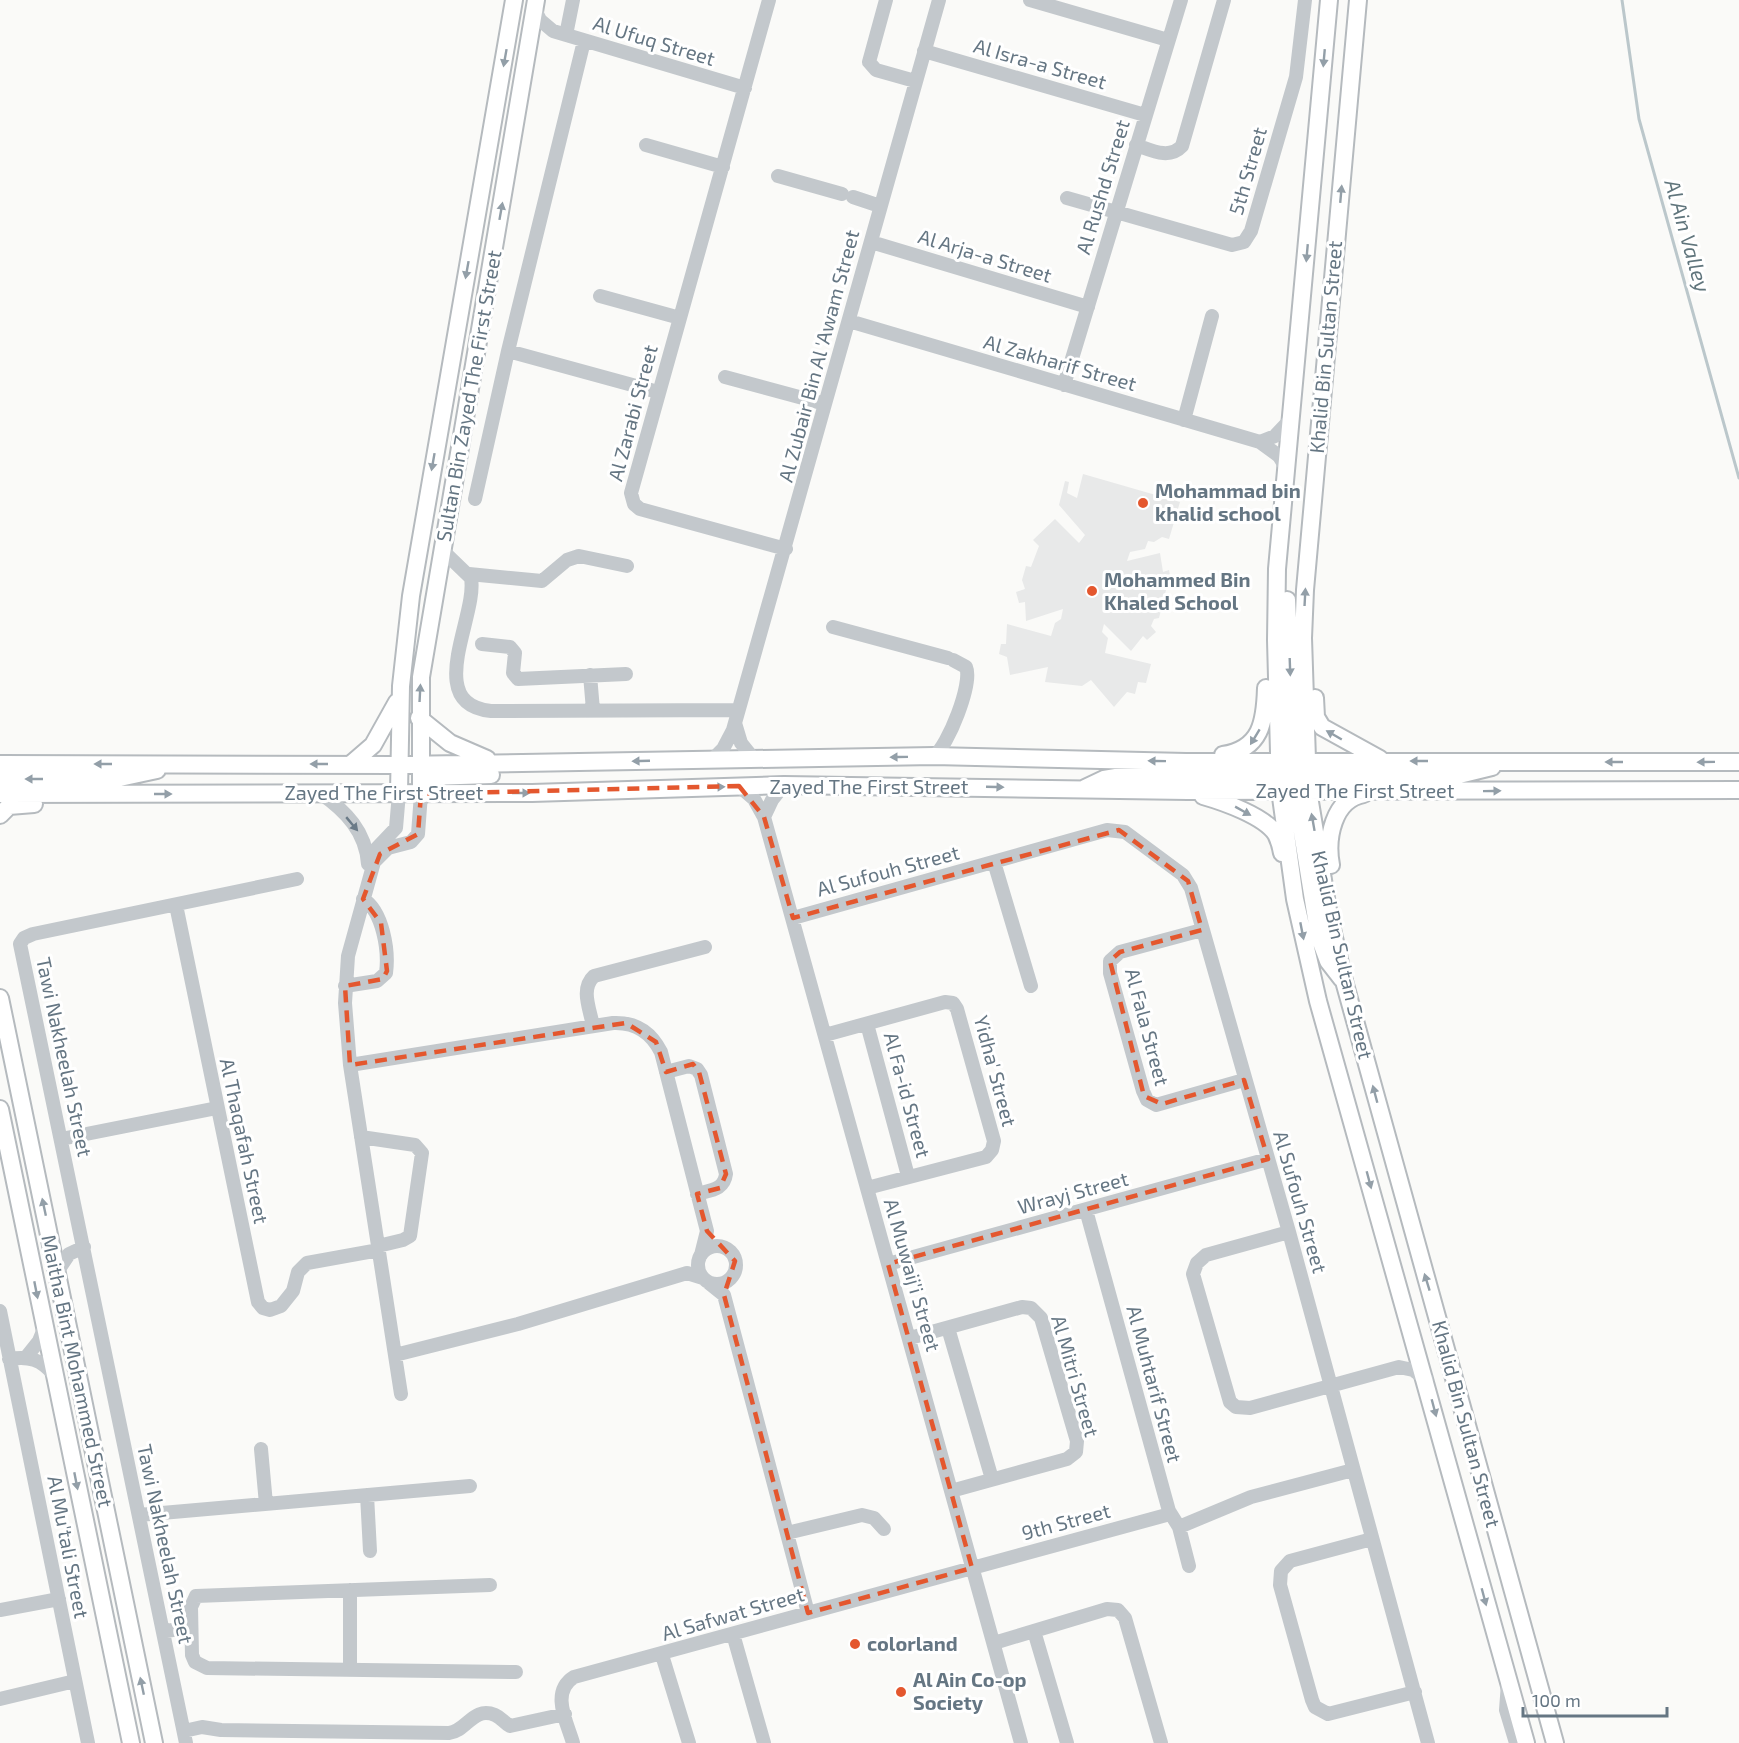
<svg xmlns="http://www.w3.org/2000/svg" width="1739" height="1743" font-family="'Exo 2',sans-serif">
<style>
.built{fill:#e8e9e9}
.lines{fill:none;stroke-linecap:round;stroke-linejoin:round}
.stream{stroke:#bbc7cb;stroke-width:3}
.major-casing{stroke:#b5babe;stroke-width:20}
.minor{stroke:#c3c8cc;stroke-width:14}
.major{stroke:#fff;stroke-width:16}
.oneway{fill:#939fa8}
.oneway2{fill:#6a7a87}
.marked{fill:none;stroke:#e4572e;stroke-width:4.5;stroke-dasharray:12 8;stroke-linejoin:round}
.poi-dot{fill:#e4572e;stroke:#fff;stroke-width:2}
.labels{text-anchor:middle;stroke-width:6;stroke-linejoin:round;paint-order:stroke}
.street-label{font-size:20px;fill:#657683;stroke:#fff}
.poi-label{font-size:20px;font-weight:bold;fill:#657683;stroke:#fff;text-anchor:start}
.water-label{font-size:21px;font-style:italic;fill:#60757c;stroke:#fff}
</style>
<rect width="100%" height="100%" fill="#fafaf8"/>
<path class="built" d="M1083,474L1180,502L1169,539L1162,537L1154,542L1148,541L1145,549L1130,552L1127,561L1160,553L1163,572L1169,570L1171,581L1163,584L1166,590L1159,618L1154,619L1151,626L1156,632L1147,640L1143,636L1131,651L1104,624L1102,632L1108,638L1105,653L1151,664L1146,683L1138,682L1135,694L1127,692L1114,707L1091,680L1082,686L1045,682L1048,667L1010,675L1007,657L999,654L1001,644H1006L1007,624L1051,636L1055,623L1061,619L1063,609L1026,621L1025,602L1019,603L1016,592L1025,589L1022,580L1026,566L1031,567L1039,546L1033,540L1055,519L1079,543L1085,535L1059,505L1065,481L1069,482L1067,493L1077,498Z"/>
<g class="lines">
<path class="stream" d="M1622,0L1639,119L1739,478"/>
<g class="major-casing">
<path id="major" d="M1329,0L1277,569L1276,640L1280,790L1295,899L1318,1001L1526,1743
M1358,0L1305,590L1303,638L1308,790L1329,916L1344,981L1555,1743
M1287,600L1295,769
M1315,698L1316,717L1322,727L1380,759
M419,718L450,743L487,759
M1223,755C1261,749 1265,722 1266,688
M1278,761L1288,770L1294,783L1319,937L1328,961L1342,979
M0,764L399,765L934,756L1186,762H1739
M351,764L373,745L397,702
M1297,778L1459,775L1492,767
M0,779H115L157,770
M1085,788L1104,779L1116,777L1288,775
M399,793L401,686L411,596L514,0
M0,794L532,793L784,785L1188,791L1739,790
M421,794V677L536,0
M425,794L423,784L429,777L491,775
M1203,796C1224,802 1264,816 1276,834C1279,840 1281,847 1282,853
M0,815L9,806L34,804
M1331,865C1326,839 1333,799 1364,794
M0,998L154,1743
M0,1109L131,1743"/>
</g>
<path class="minor" d="M769,0L631,493L634,504L640,509L786,549
M886,0L869,62L876,70L915,81
M1030,0L1168,40
M535,10L540,20L553,31L745,88
M566,35L573,0
M924,51L1145,115
M646,145L723,167
M1136,145C1151,150 1169,160 1182,146L1224,0
M778,176L842,194
M853,197L880,206
M1067,198L1232,245L1244,242L1251,231L1296,77L1305,0
M871,242L1088,307
M600,296L680,318
M849,321L1260,442L1279,456L1287,469
M508,351L658,392
M725,377L825,404
M1064,385L1181,0
M1184,420L1212,316
M1260,442L1275,436L1291,419
M475,499L508,351L584,41
M442,550L471,578C478,616 422,704 491,711L738,710
M469,574L542,581L567,560L579,556L627,566
M833,627L948,658
M482,644L510,647L515,653L513,673L518,679L626,674
M590,675L593,710
M735,723L741,743L753,758
M934,756C948,746 973,683 966,667L953,660
M713,759L723,749L733,730L939,0
M739,786L754,799L764,817L1021,1743
M320,793C346,811 366,832 368,864
M764,817L772,800L784,785
M376,849L396,828L399,793
M994,862L1031,986
M176,905L258,1302L263,1308L270,1310L281,1306L293,1291L298,1272L307,1263L379,1250
M793,918L1107,830L1125,832L1183,875L1191,888L1289,1232L1428,1743
M1202,930L1120,952L1110,961V973L1143,1091L1147,1100L1156,1105L1244,1080
M345,986L377,981L386,973C389,951 383,911 363,899
M867,1024L908,1176
M593,1026C590,1009 580,989 594,976L705,947
M825,1035L945,1002L953,1003L957,1009L994,1141L992,1150L986,1157L867,1188
M350,1065L613,1023C635,1022 651,1032 661,1052L707,1231L701,1255
M666,1072L689,1066L697,1069L701,1075L726,1174C724,1190 711,1190 697,1194
M361,1137L415,1145L422,1153L410,1236L403,1240L378,1246
M61,1139L217,1108
M1086,1210L1169,1511L1179,1527L1189,1566
M1289,1232L1206,1255L1197,1263L1193,1274L1230,1402L1236,1407L1250,1408L1399,1367L1413,1370L1426,1379
M698 1265a19 19 0 1 1 38 0a19 19 0 1 1-38 0Z
M888,1264L1268,1159
M57,1272L69,1254L84,1247
M709,1283L724,1295L808,1613
M0,1311L88,1743
M948,1328L992,1479
M910,1338L1022,1307L1031,1308L1041,1318L1077,1441L1076,1452L1067,1459L951,1491
M395,1355L518,1324L687,1273L703,1278
M27,1356L39,1341L44,1329
M9,1359C29,1356 41,1359 54,1375
M401,1394L350,1065L345,1003L348,956L374,862L388,848L411,842L418,834L421,794
M261,1449L266,1504
M367,1495L370,1551
M139,1515L470,1486
M1179,1527L1251,1497L1353,1470
M787,1533L862,1515L874,1518L884,1529
M1372,1539L1290,1561L1281,1571L1280,1585L1312,1700L1315,1707L1328,1714L1415,1692
M490,1585L196,1596L191,1607L192,1655L195,1662L207,1668L516,1672
M350,1590V1669
M0,1610L59,1599
M164,1631L191,1628
M1034,1631L1067,1743
M733,1634L764,1743
M994,1643L1107,1609L1118,1610L1125,1618L1161,1743
M662,1655L689,1743
M1508,1683L1506,1710L1516,1743
M0,1699L75,1681
M184,1731L202,1727L221,1730L449,1733C467,1731 473,1706 495,1715C502,1718 504,1723 510,1726L565,1714
M186,1743L20,944L24,938L33,934L297,879
M573,1743C567,1722 550,1692 574,1677L1170,1514"/>
<use href="#major" class="major"/>
</g>
<defs><path id="oneway-solid" d="M-6-.8H1V-3.2L6.5 0L1 3.2V.8H-6Z" transform="scale(1.5)"/></defs>
<g class="oneway">
<use href="#oneway-solid" transform="translate(505 58) rotate(100)"/>
<use href="#oneway-solid" transform="translate(1324 58) rotate(95)"/>
<use href="#oneway-solid" transform="translate(1341 194) rotate(-85)"/>
<use href="#oneway-solid" transform="translate(501 211) rotate(-80)"/>
<use href="#oneway-solid" transform="translate(1307 253) rotate(95)"/>
<use href="#oneway-solid" transform="translate(467 270) rotate(100)"/>
<use href="#oneway-solid" transform="translate(433 462) rotate(100)"/>
<use href="#oneway-solid" transform="translate(1305 597) rotate(-87)"/>
<use href="#oneway-solid" transform="translate(1290 667) rotate(88)"/>
<use href="#oneway-solid" transform="translate(420 693) rotate(-87)"/>
<use href="#oneway-solid" transform="translate(1334 735) rotate(-150)"/>
<use href="#oneway-solid" transform="translate(1255 737) rotate(121)"/>
<use href="#oneway-solid" transform="translate(899 757) rotate(179)"/>
<use href="#oneway-solid" transform="translate(641 761) rotate(178)"/>
<use href="#oneway-solid" transform="translate(1157 761) rotate(-179)"/>
<use href="#oneway-solid" transform="translate(1419 761) rotate(180)"/>
<use href="#oneway-solid" transform="translate(1614 762) rotate(-180)"/>
<use href="#oneway-solid" transform="translate(1706 762) rotate(179)"/>
<use href="#oneway-solid" transform="translate(103 764) rotate(180)"/>
<use href="#oneway-solid" transform="translate(319 764) rotate(-180)"/>
<use href="#oneway-solid" transform="translate(34 779) rotate(180)"/>
<use href="#oneway-solid" transform="translate(716 787) rotate(-2)"/>
<use href="#oneway-solid" transform="translate(995 787) rotate(2)"/>
<use href="#oneway-solid" transform="translate(1492 791) rotate(-1)"/>
<use href="#oneway-solid" transform="translate(521 793)"/>
<use href="#oneway-solid" transform="translate(163 794)"/>
<use href="#oneway-solid" transform="translate(1243 811) rotate(29)"/>
<use href="#oneway-solid" transform="translate(1313 822) rotate(-100)"/>
<use href="#oneway-solid" transform="translate(1302 931) rotate(79)"/>
<use href="#oneway-solid" transform="translate(1375 1094) rotate(-105)"/>
<use href="#oneway-solid" transform="translate(1369 1180) rotate(75)"/>
<use href="#oneway-solid" transform="translate(44 1207) rotate(-102)"/>
<use href="#oneway-solid" transform="translate(1427 1282) rotate(-107)"/>
<use href="#oneway-solid" transform="translate(36 1290) rotate(79)"/>
<use href="#oneway-solid" transform="translate(1434 1408) rotate(75)"/>
<use href="#oneway-solid" transform="translate(76 1481) rotate(79)"/>
<use href="#oneway-solid" transform="translate(1484 1597) rotate(75)"/>
<use href="#oneway-solid" transform="translate(142 1686) rotate(-102)"/>
</g>
<use class="oneway2" href="#oneway-solid" transform="translate(352 824) rotate(50)"/>
<path class="marked" d="M739,786L764,817L793,918L1119,830L1188,881L1202,930L1120,952L1110,961L1144,1096L1162,1104L1244,1080L1268,1159L888,1264L972,1568L808,1613L724,1295L735,1261L707,1231L697,1194L720,1188L726,1174L699,1072L693,1064L666,1072L656,1042L626,1023L350,1065L345,986L383,979L387,971L381,923L363,899L380,854L418,834L421,794Z"/>
<g class="poi-dot">
<circle cx="1143" cy="503" r="6"/>
<circle cx="1092" cy="591" r="6"/>
<circle cx="855" cy="1644" r="6"/>
<circle cx="901" cy="1692" r="6"/>
</g>
<g class="labels">
<g class="street-label">
<text transform="translate(654 41) rotate(17)" y="7">Al Ufuq Street</text>
<text transform="translate(1040 64) rotate(16)" y="7">Al Isra-a Street</text>
<text transform="translate(1248 171) rotate(-74)" y="7">5th Street</text>
<text transform="translate(1103 187) rotate(-73)" y="7">Al Rushd Street</text>
<text transform="translate(985 256) rotate(17)" y="7">Al Arja-a Street</text>
<text transform="translate(1326 347) rotate(-85)" y="7">Khalid Bin Sultan Street</text>
<text transform="translate(819 356) rotate(-75)" y="7">Al Zubair Bin Al 'Awam Street</text>
<text transform="translate(1060 363) rotate(16)" y="7">Al Zakharif Street</text>
<text transform="translate(469 396) rotate(-80)" y="7">Sultan Bin Zayed The First Street</text>
<text transform="translate(633 413) rotate(-75)" y="7">Al Zarabi Street</text>
<text x="869" y="794">Zayed The First Street</text>
<text x="1355" y="798">Zayed The First Street</text>
<text x="384" y="800">Zayed The First Street</text>
<text transform="translate(888 871) rotate(-15)" y="7">Al Sufouh Street</text>
<text transform="translate(1342 955) rotate(77)" y="7">Khalid Bin Sultan Street</text>
<text transform="translate(1147 1027) rotate(75)" y="7">Al Fala Street</text>
<text transform="translate(64 1057) rotate(78)" y="7">Tawi Nakheelah Street</text>
<text transform="translate(995 1071) rotate(75)" y="7">Yidha' Street</text>
<text transform="translate(907 1095) rotate(75)" y="7">Al Fa-id Street</text>
<text transform="translate(244 1141) rotate(78)" y="7">Al Thaqafah Street</text>
<text transform="translate(1073 1193) rotate(-15)" y="7">Wrayj Street</text>
<text transform="translate(1300 1202) rotate(74)" y="7">Al Sufouh Street</text>
<text transform="translate(912 1275) rotate(74)" y="7">Al Muwaij'i Street</text>
<text transform="translate(77 1371) rotate(78)" y="7">Maitha Bint Mohammed Street</text>
<text transform="translate(1075 1376) rotate(74)" y="7">Al Mitri Street</text>
<text transform="translate(1154 1384) rotate(75)" y="7">Al Muhtarif Street</text>
<text transform="translate(1466 1424) rotate(75)" y="7">Khalid Bin Sultan Street</text>
<text transform="translate(1066 1522) rotate(-15)" y="7">9th Street</text>
<text transform="translate(165 1544) rotate(78)" y="7">Tawi Nakheelah Street</text>
<text transform="translate(68 1547) rotate(79)" y="7">Al Mu'tali Street</text>
<text transform="translate(733 1614) rotate(-16)" y="7">Al Safwat Street</text>
</g>
<g class="poi-label">
<text x="1155" y="498">Mohammad bin<tspan x="1155" dy="23">khalid school</tspan></text>
<text x="1104" y="587">Mohammed Bin<tspan x="1104" dy="23">Khaled School</tspan></text>
<text x="867" y="1651">colorland</text>
<text x="913" y="1687">Al Ain Co-op<tspan x="913" dy="23">Society</tspan></text>
</g>
<g class="water-label">
<text transform="translate(1687 236) rotate(74)" y="7">Al Ain Valley</text>
</g>
</g>
<path d="M1523 1707v9h144v-9" fill="none" stroke="#657683" stroke-width="3"/>
<text x="1532" y="1707" font-size="18" fill="#657683" stroke="#ffffff" stroke-width="4.5" paint-order="stroke">100 m</text>
</svg>
